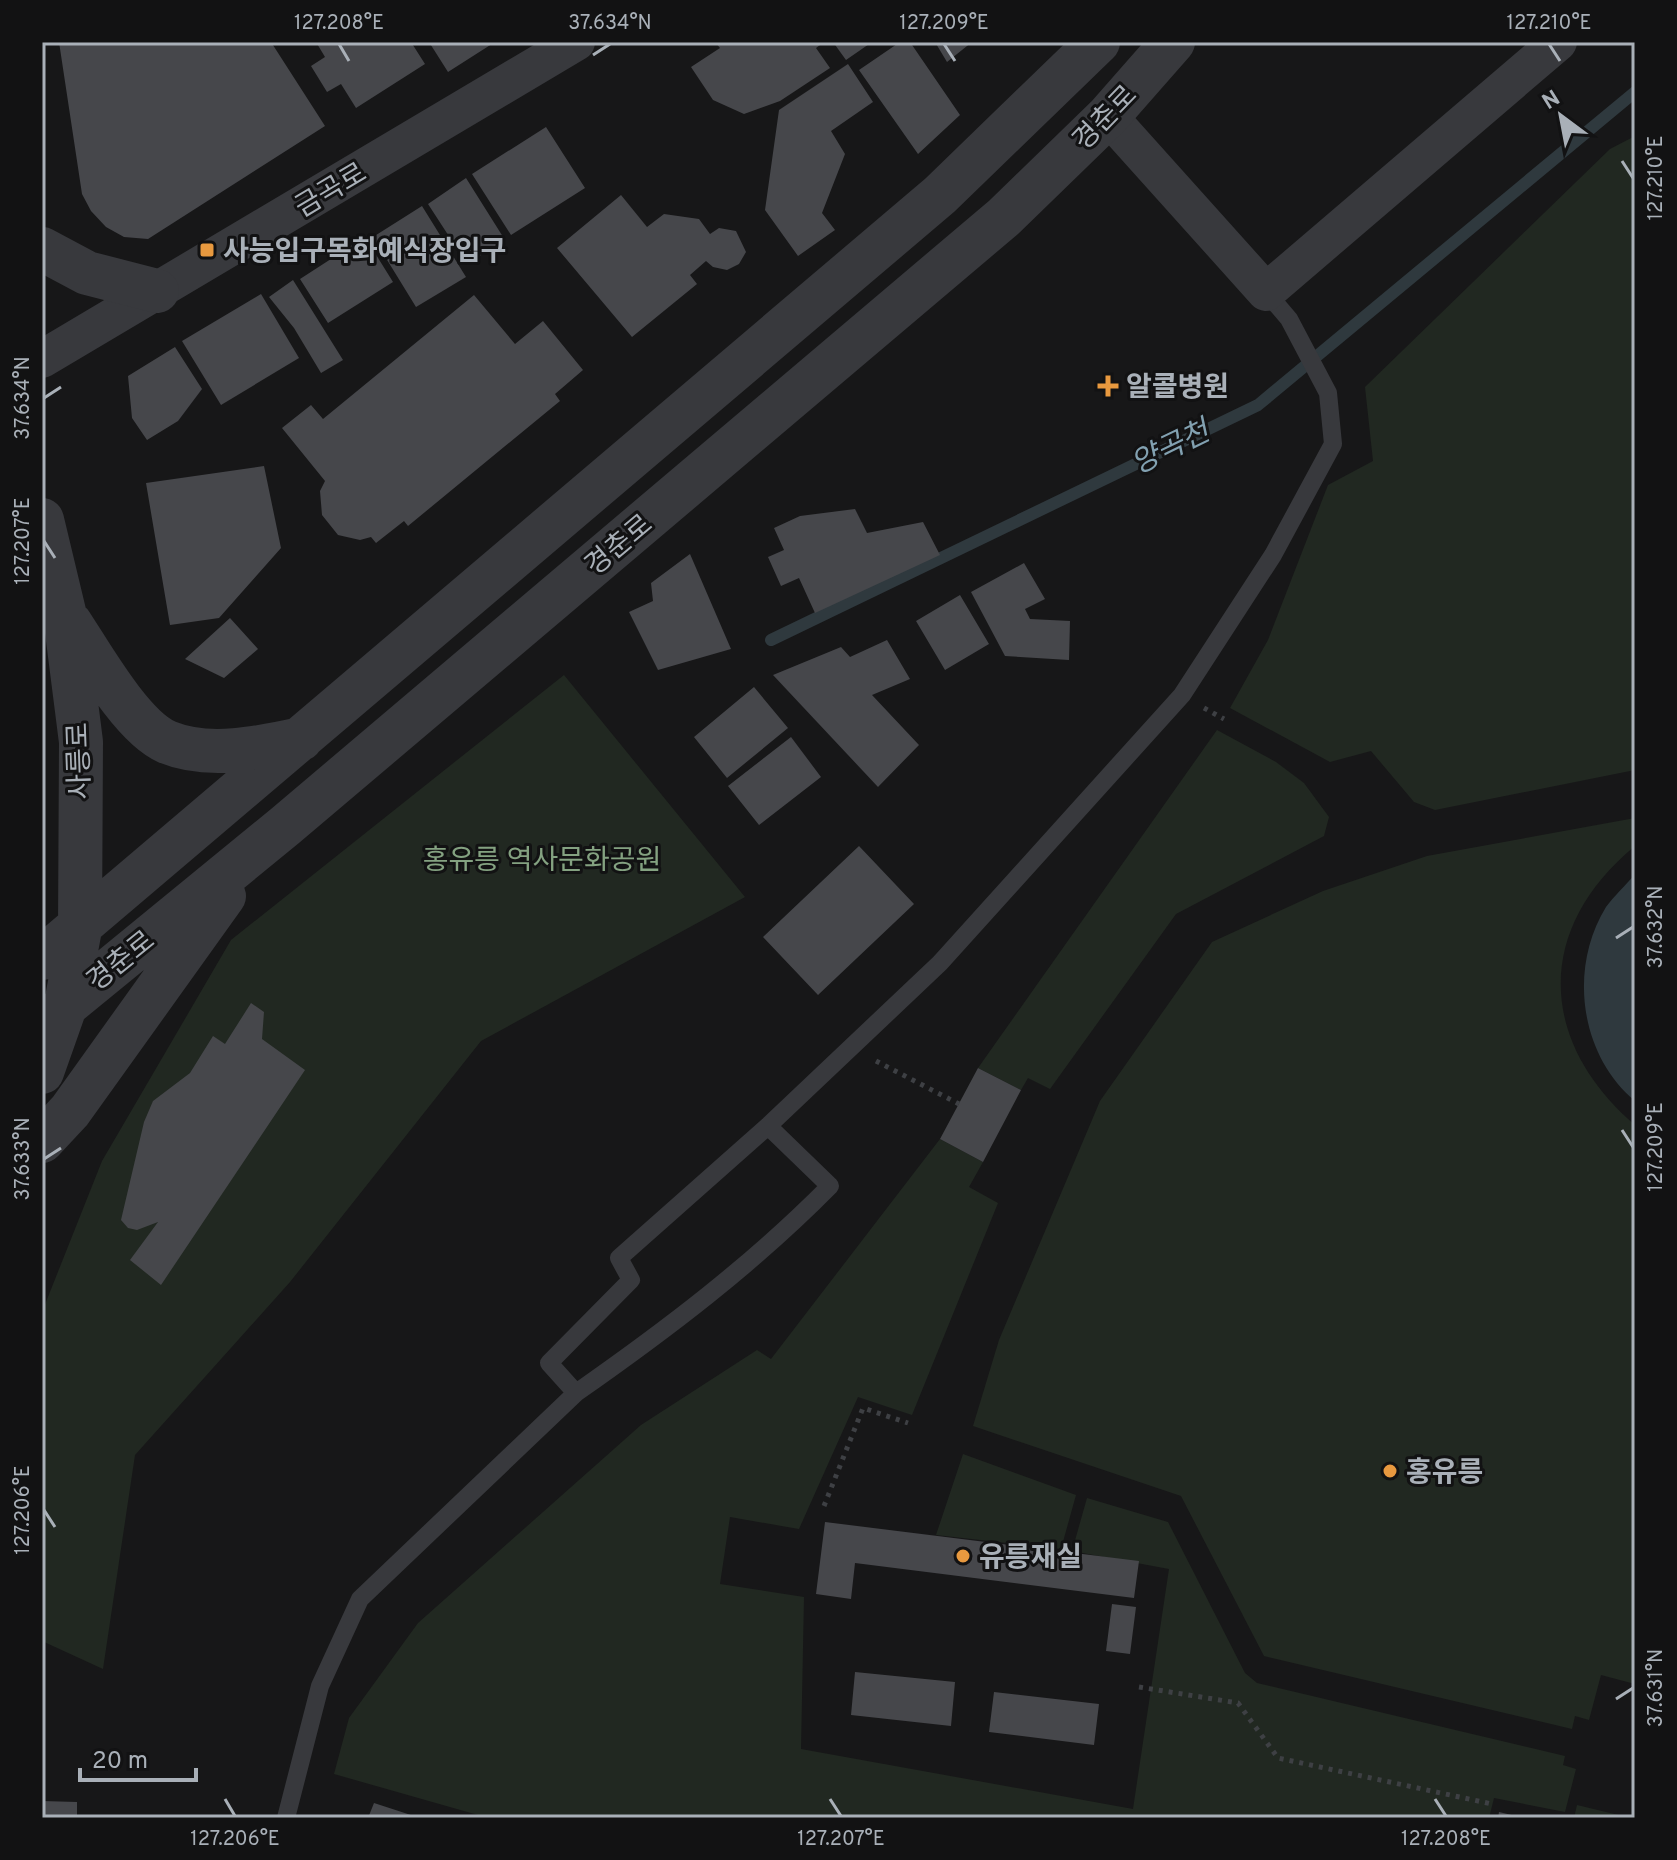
<svg xmlns="http://www.w3.org/2000/svg" width="1677" height="1860" font-family="Overpass,'Noto Sans KR',sans-serif">
<style>
.green{fill:#212821}
.water{fill:#2f393e}
.lines{fill:none;stroke-linecap:round;stroke-linejoin:round}
.stream{stroke:#2f393e;stroke-width:12}
.building{fill:#46474b}
.path{stroke:#3e4044;stroke-width:5;stroke-dasharray:4 6;stroke-linecap:butt}
.service{stroke:#38393d;stroke-width:18}
.minor{stroke:#38393d;stroke-width:38}
.tertiary{stroke:#38393d;stroke-width:44}
.ticks{fill:none;stroke:#a9b0b8;stroke-width:3}
.poi-dot{fill:#e8993f;stroke:#121213;stroke-width:3}
.labels{text-anchor:middle;stroke-width:6;stroke-linejoin:round;paint-order:stroke}
.street-label{font-size:28px;fill:#a9b0b8;stroke:#121213}
.poi-label{font-size:28px;font-weight:bold;fill:#a9b0b8;stroke:#121213;text-anchor:start}
.park-label{font-size:28px;fill:#84a281;stroke:#121213}
.water-label{font-size:30px;font-style:italic;fill:#82a1b1;stroke:#121213}
.neatline{fill:none;stroke:#a9b0b8;stroke-width:3}
.ticks-label{font-size:20px;text-anchor:middle;fill:#a9b0b8}
</style>
<rect width="100%" height="100%" fill="#171718"/>
<path class="green" d="M1635,136V770L1435,810L1414,802L1371,751L1330,762L1230,708L1268,640L1328,485L1373,461L1365,387L1610,149Z
M564,675L745,897L481,1041L290,1282L135,1455L103,1669L42,1641V1312L102,1161L231,940Z
M1217,730L1276,762L1304,783L1329,817L1324,836L1176,914L1050,1089L1028,1078L1021,1090L978,1068Z
M1635,818V846C1535,928 1537,1041 1635,1125V1684L1601,1675L1589,1720L1575,1716L1572,1729L1264,1656L1181,1496L973,1426L999,1340L1100,1101L1212,942L1323,891L1427,856Z
M940,1139L983,1162L969,1187L998,1203L912,1415L858,1397L799,1529L730,1517L720,1584L804,1597L801,1749L1133,1809L1169,1569L1072,1551L1087,1498L1168,1522L1245,1673L1257,1683L1565,1756L1563,1765L1576,1769L1565,1812L1494,1798L1489,1818H478V1815L334,1774L349,1718L418,1623L641,1425L757,1350L771,1359Z
M963,1454L1076,1495L1061,1549L936,1535Z
M1577,1805L1631,1818H1574Z"/>
<path class="water" d="M1635,874V1101C1580,1055 1568,969 1606,907C1614,896 1626,885 1635,874Z"/>
<g class="lines">
<path class="stream" d="M771,640L1258,405L1635,92"/>
</g>
<path class="building" d="M59,42H271L325,126L148,239L124,237L106,227L91,211L82,194Z
M316,42H411L425,64L356,108L341,84L327,92L311,66L325,57Z
M429,42H495L448,72Z
M715,42H824L816,48L830,68L780,101L744,114L713,100L691,67L720,48Z
M833,42H872L846,60Z
M900,42H910L960,115L918,154L859,70Z
M935,42H972L947,62Z
M848,64L873,102L831,131L845,154L822,213L835,230L798,256L765,210L779,110Z
M546,127L585,188L511,235L472,174Z
M466,178L505,240L467,264L428,204Z
M621,195L647,227L664,214L699,219L710,234L719,228L736,231L746,252L739,264L727,270L713,267L706,261L690,275L697,284L632,337L557,248Z
M422,206L466,277L416,307L373,237Z
M365,237L393,282L328,323L300,279Z
M293,280L343,360L321,373L294,328L269,297Z
M261,294L299,358L221,405L182,341Z
M474,295L515,344L543,321L583,370L555,394L560,401L408,526L404,521L376,543L371,537L360,540L338,535L322,515L320,491L325,481L282,428L311,405L323,419Z
M175,347L202,389L178,421L147,440L132,418L128,376Z
M264,466L281,548L219,618L170,625L146,483Z
M855,509L867,533L923,522L940,555L815,613L799,578L781,586L768,557L784,550L774,528L800,516Z
M690,554L731,649L658,670L629,612L653,601L651,583Z
M1024,563L1045,599L1025,609L1030,619L1070,621L1069,660L1005,656L971,592Z
M960,595L989,644L945,670L916,621Z
M230,618L258,649L224,678L185,659Z
M887,640L910,679L872,695L919,745L878,787L773,675L841,647L850,657Z
M754,687L788,728L727,778L694,737Z
M791,737L821,777L759,825L728,786Z
M859,846L914,904L818,995L763,937Z
M251,1003L264,1012L262,1039L305,1070L161,1285L130,1260L158,1222L137,1230L128,1228L121,1220L144,1122L153,1101L190,1073L213,1036L225,1044Z
M978,1068L1021,1090L983,1162L940,1139Z
M825,1522L1139,1561L1134,1598L855,1563L851,1599L816,1594Z
M1112,1604L1136,1607L1130,1654L1106,1651Z
M855,1672L955,1682L951,1726L851,1715Z
M994,1692L1099,1704L1094,1745L989,1732Z
M42,1801L77,1802V1818H42Z
M374,1803L417,1817V1818H368Z
M1499,1812L1520,1817V1818H1498Z"/>
<g class="lines">
<path class="path" d="M1204,708L1224,719
M876,1061L959,1104
M824,1506L863,1408L908,1423
M1139,1687L1238,1703L1278,1758L1492,1804"/>
<path class="service" d="M768,1126L830,1186C752,1265 666,1330 576,1393L549,1363L631,1280L619,1258L768,1126L940,963L1182,695L1273,555L1333,444L1328,393L1289,319L1266,292
M286,1818L320,1686L360,1599L576,1393"/>
<path class="minor" d="M1108,116L1266,292L1558,42
M42,359L576,42"/>
<path class="tertiary" d="M42,249L87,273L157,291
M42,520L65,616L81,742L80,929L66,1004L42,1072
M71,624C92,656 132,727 167,742C208,759 260,748 301,739
M42,958L940,195L1098,42
M42,1025L285,826L1004,217L1108,116L1173,42
M42,1141L70,1111L224,896"/>
</g>
<path class="ticks" d="M339,44L349,61M944,44L955,61M1549,44L1560,61M593,55L610,44M1622,161L1633,178M44,398L61,387M44,541L55,558M1616,938L1633,927M1622,1130L1633,1147M44,1159L61,1148M44,1510L55,1527M1616,1699L1633,1688M225,1799L235,1816M830,1799L841,1816M1435,1799L1446,1816"/>
<g class="poi-dot">
<rect x="199" y="242" width="16" height="16" rx="4"/>
<path d="M1104 374h8v8h8v8h-8v8h-8v-8h-8v-8h8z"/>
<circle cx="1390" cy="1471" r="8"/>
<circle cx="963" cy="1556" r="8"/>
</g>
<g class="labels">
<g class="street-label">
<text transform="translate(1104 117) rotate(-46)" y="10">경춘로</text>
<text transform="translate(330 189) rotate(-31)" y="10">금곡로</text>
<text transform="translate(618 544) rotate(-40)" y="10">경춘로</text>
<text transform="translate(78 761) rotate(-92)" y="10">사릉로</text>
<text transform="translate(120 960) rotate(-39)" y="10">경춘로</text>
</g>
<g class="poi-label">
<text x="223" y="260">사능입구목화예식장입구</text>
<text x="1126" y="396">알콜병원</text>
<text x="1406" y="1481">홍유릉</text>
<text x="979" y="1566">유릉재실</text>
</g>
<g class="park-label">
<text x="542" y="869">홍유릉 역사문화공원</text>
</g>
<g class="water-label">
<text transform="translate(1170 447) rotate(-26)" y="10">양곡천</text>
</g>
</g>
<rect width="1677" height="1860" fill="none" stroke="#121213" stroke-width="88"/>
<g transform="translate(1561 116) rotate(328)" stroke="#121213" stroke-width="6" paint-order="stroke">
<path d="M0-6L14 30L0 20L-14 30Z" fill="#a9b0b8"/>
<text y="-12" font-size="22" font-weight="bold" text-anchor="middle" fill="#a9b0b8">N</text>
</g>
<path d="M80 1768v12h116v-12" fill="none" stroke="#a9b0b8" stroke-width="4"/>
<text x="92" y="1768" font-size="24" fill="#a9b0b8" stroke="#121213" stroke-width="6" paint-order="stroke">20 m</text>
<rect x="44" y="44" width="1589" height="1772" class="neatline"/>
<g class="ticks-label">
<text x="339" y="29">127.208°E</text>
<text x="610" y="29">37.634°N</text>
<text x="944" y="29">127.209°E</text>
<text x="1549" y="29">127.210°E</text>
<text transform="translate(1655 178) rotate(-90)" y="7">127.210°E</text>
<text transform="translate(22 398) rotate(-90)" y="7">37.634°N</text>
<text transform="translate(22 541) rotate(-90)" y="7">127.207°E</text>
<text transform="translate(1655 927) rotate(-90)" y="7">37.632°N</text>
<text transform="translate(1655 1147) rotate(-90)" y="7">127.209°E</text>
<text transform="translate(22 1159) rotate(-90)" y="7">37.633°N</text>
<text transform="translate(22 1510) rotate(-90)" y="7">127.206°E</text>
<text transform="translate(1655 1688) rotate(-90)" y="7">37.631°N</text>
<text x="235" y="1845">127.206°E</text>
<text x="841" y="1845">127.207°E</text>
<text x="1446" y="1845">127.208°E</text>
</g>
</svg>
